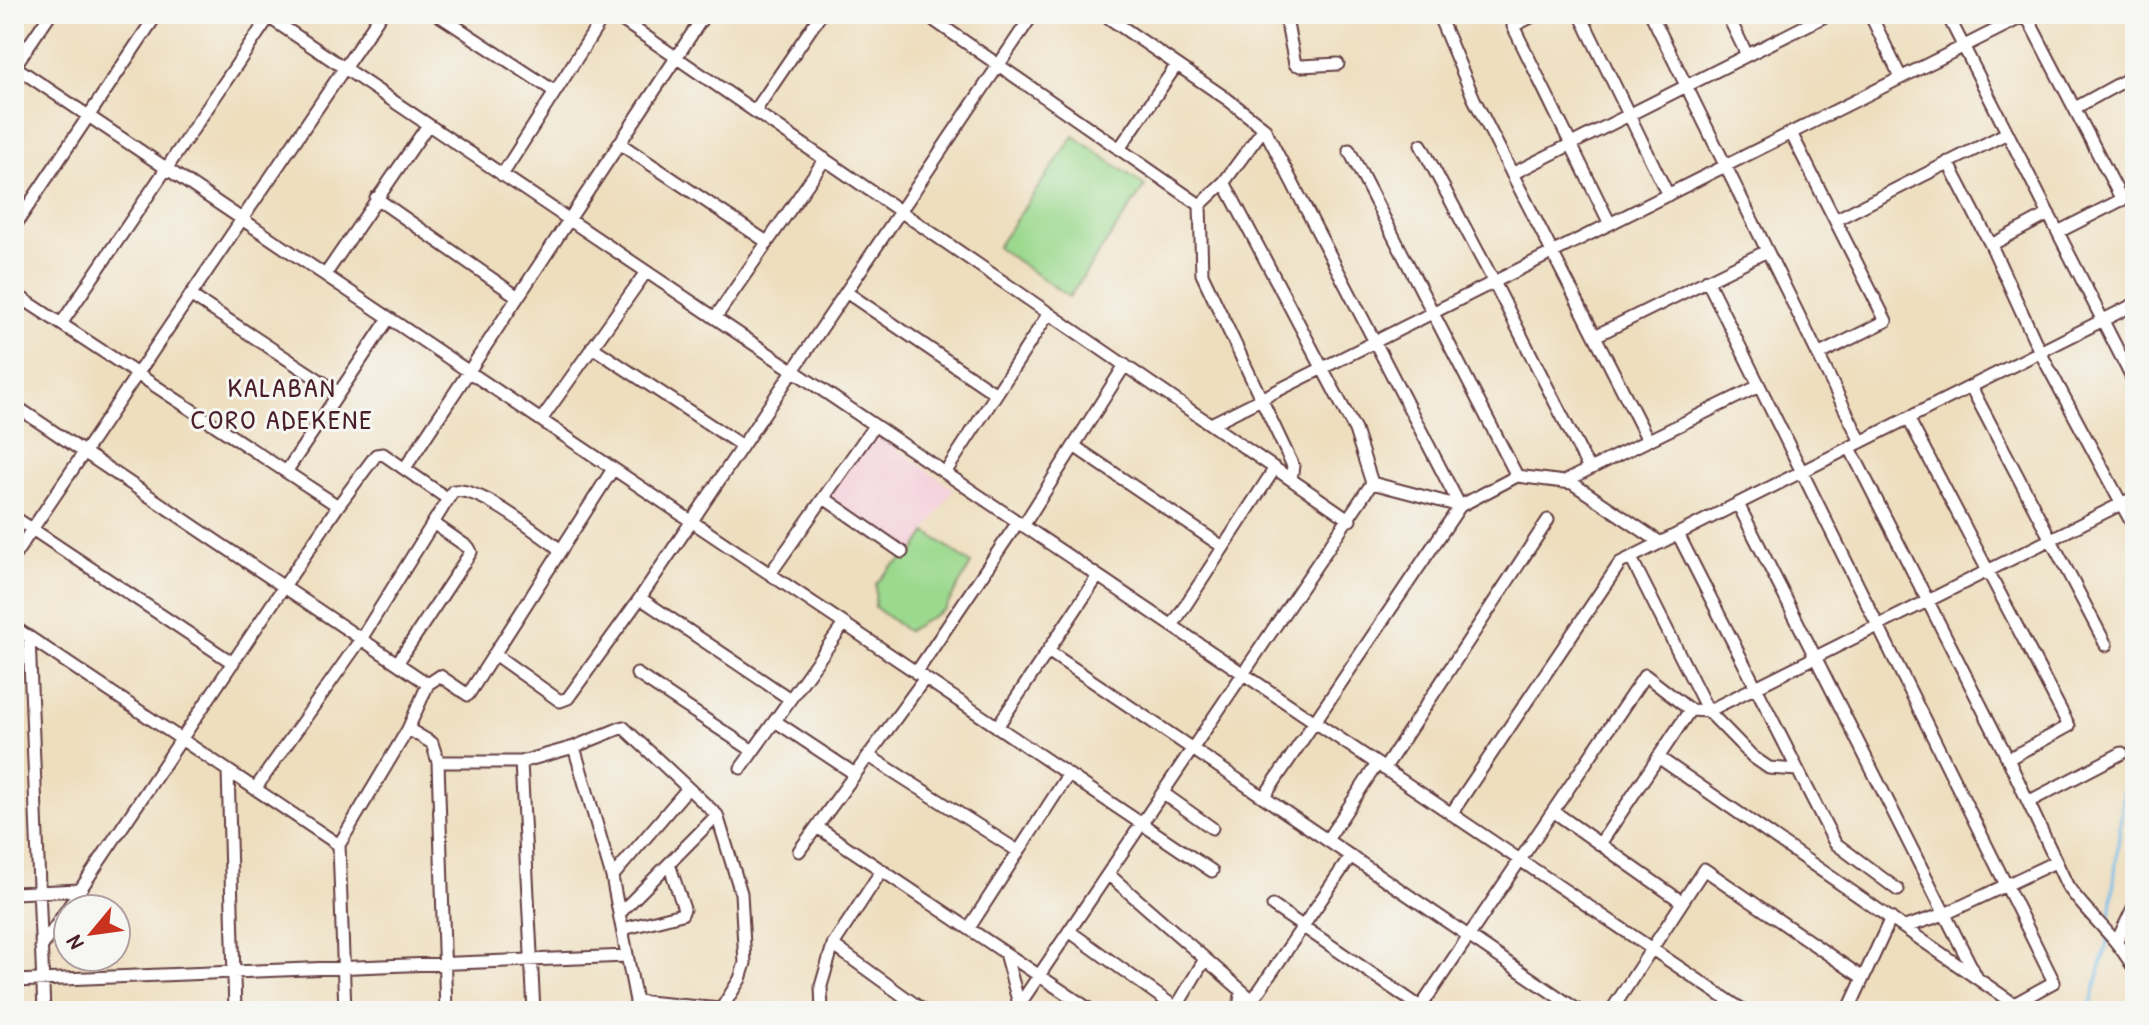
<svg xmlns="http://www.w3.org/2000/svg" width="2149" height="1025" font-family="'Patrick Hand',sans-serif">
<style>
.built{fill:#f5cfdb}
.green{fill:#9bd98e;stroke:#727c5c;stroke-width:2}
.lines{fill:none;stroke-linecap:round;stroke-linejoin:round}
.stream{stroke:#6dbbe8;stroke-width:3}
.minor-casing{stroke:#633c41;stroke-width:15}
.minor{stroke:#fff;stroke-width:11}
.labels{text-anchor:middle;stroke-width:6;stroke-linejoin:round;paint-order:stroke}
.quarter-label{font-size:28px;letter-spacing:2px;fill:#4a1f2b;stroke:#f6f6f2}
</style>
<rect width="100%" height="100%" fill="#f6f6f2"/>
<filter id="ink" filterUnits="userSpaceOnUse"><feTurbulence type="fractalNoise" baseFrequency=".0125" numOctaves="2"/><feDisplacementMap in="SourceGraphic" scale="16" xChannelSelector="R" yChannelSelector="G"/><feConvolveMatrix kernelMatrix="1 2 1 2 8 2 1 2 1" color-interpolation-filters="sRGB"/></filter>
<filter id="wash" filterUnits="userSpaceOnUse"><feTurbulence type="fractalNoise" baseFrequency=".006" numOctaves="4" result="noise"/><feDisplacementMap in="SourceGraphic" scale="32" xChannelSelector="R" yChannelSelector="G"/><feGaussianBlur stdDeviation="1.8" result="paint"/><feColorMatrix in="noise" values="0 0 0 0 0 0 0 0 0 0 0 0 0 0 0 0 0 1.4 0 .05"/><feComposite in="paint" operator="in"/></filter>
<g filter="url(#wash)">
<rect width="100%" height="100%" fill="#eedebe"/>
<path class="built" d="M873,433L954,489L911,553L829,496Z"/>
<path class="green" d="M1074,136L1145,186L1069,297L997,247Z
M927,532L971,564L945,609L907,631L875,607L876,584L892,566L912,555Z"/>
<g class="lines">
<path class="stream" d="M2109,927L2124,789L2135,766
M2089,1011L2108,939"/>
</g>
</g>
<g filter="url(#ink)">
<g class="lines">
<g class="minor-casing">
<path id="minor" d="M264,14L1744,1011
M437,14L554,91
M613,14L1350,520
M925,14L1200,205
M1103,14L1227,99L1264,128L1460,506
M1285,14L1295,64L1301,66L1338,64
M1438,14L1474,99L1648,440
M1537,14L1513,26L1610,224
M1580,14L1668,195
M1651,14L1861,442
M1727,14L1747,55
M1870,14L1901,78
M1947,14L2135,384
M2026,15L2122,200
M14,66L1212,871
M14,67L50,14
M2075,108L2135,75
M755,111L821,14
M1264,128L1224,182L1200,205L1202,274L1293,466L1291,479
M1791,133L1886,321L1818,355
M619,143L767,242
M1421,145L1494,282L1589,469
M1119,149L1176,66
M1349,150L1517,476L1572,483L1661,543
M1948,162L1991,245L2040,352L2135,529
M1512,174L1829,14
M502,175L605,14
M376,198L518,297
M1835,220L2007,133
M14,227L157,14
M2058,232L2135,193
M1991,245L2049,214
M325,275L428,125
M1707,280L2054,982L2014,1004L2010,1011
M846,292L996,394
M14,293L338,506
M190,295L339,393
M715,318L825,159
M61,324L271,14
M1595,336L1767,251
M592,347L742,446
M1971,387L2106,645
M14,405L428,684
M1908,418L2069,726L2008,759
M541,420L646,272
M1211,424L2028,14
M1074,446L1223,547
M1850,448L2008,759L2067,885C2088,916 2118,937 2135,971
M405,468L705,14
M286,472L389,318
M945,473L1049,313
M1563,482L1759,386
M1372,483L1460,506
M824,498L902,552
M448,499L453,491C480,486 538,534 561,550
M1738,504L1976,976
M14,517L233,663
M1023,526L1125,365
M1678,534L1835,843L1898,890
M14,556L381,14
M1631,558L1708,711L2135,497
M770,574L874,426
M640,598L790,699
M1172,626L1275,468
M14,627L339,845
M29,637L44,1011
M1048,651L1579,1011
M494,654L560,701L568,698L640,598L1033,14
M398,662L471,552L469,548L433,523
M916,673L1018,522
M637,674L753,751
M775,721L855,774
M997,727L1098,576
M408,729L432,743L438,762L446,1011
M574,747L612,877L636,1001L635,1011
M869,756L1018,851
M1658,757L2014,1004
M438,762H521L574,747L623,727L688,788L612,877
M521,762L534,1011
M741,768L844,624
M1384,769L1548,520
M228,771L235,1011
M688,788L717,815L741,893L745,963L740,979L720,1011
M1163,793L1212,828
M1264,797L1460,506L1517,476
M2028,802L2122,753
M1553,811L1682,902
M1451,814L1620,563L2135,304
M817,827L1092,1011
M1327,840L1377,764
M1600,844L1690,710
M799,851L925,678
M1108,874L1265,1011
M14,893L80,890
M1273,906L1426,1011
M620,913L717,815
M1905,927L1945,914L2055,862
M969,928L1068,775
M623,929L682,914L684,909L669,864
M1069,931L1176,1008
M2117,941L2135,904
M833,945L924,1011
M41,948L338,506L376,455L383,454L448,499L361,639L255,789
M1005,953L1019,1004
M14,981L627,956
M636,1001L720,1009
M1252,1001L1351,856
M345,1011L339,845L408,729L428,684L440,676L468,695L613,469
M822,1011L821,986L833,945L882,870
M1015,1011L1372,483L1355,430L1224,182
M1174,1011L1205,959
M1239,1011L1241,992
M1418,1011L1645,675L1690,710L1708,711L1753,757L1769,768L1798,770
M1611,1011L1704,869L1863,978
M1848,1011L1891,918"/>
</g>
<use href="#minor" class="minor"/>
</g>
</g>
<g class="labels">
<g class="quarter-label">
<text x="282" y="397">KALABAN<tspan x="282" dy="32">CORO ADEKENE</tspan></text>
</g>
</g>
<rect width="2149" height="1025" fill="none" stroke="#f6f6f2" stroke-width="48"/>
<g transform="translate(92 933) rotate(241)"><circle r="38" fill="#f6f6f2" stroke="#b1a0a2" stroke-width="2"/>
<path d="M0-6L14 30L0 20L-14 30Z" fill="#c8321e"/>
<text y="-12" font-size="22" font-weight="bold" text-anchor="middle" fill="#4a1f2b">N</text>
</g>
</svg>
